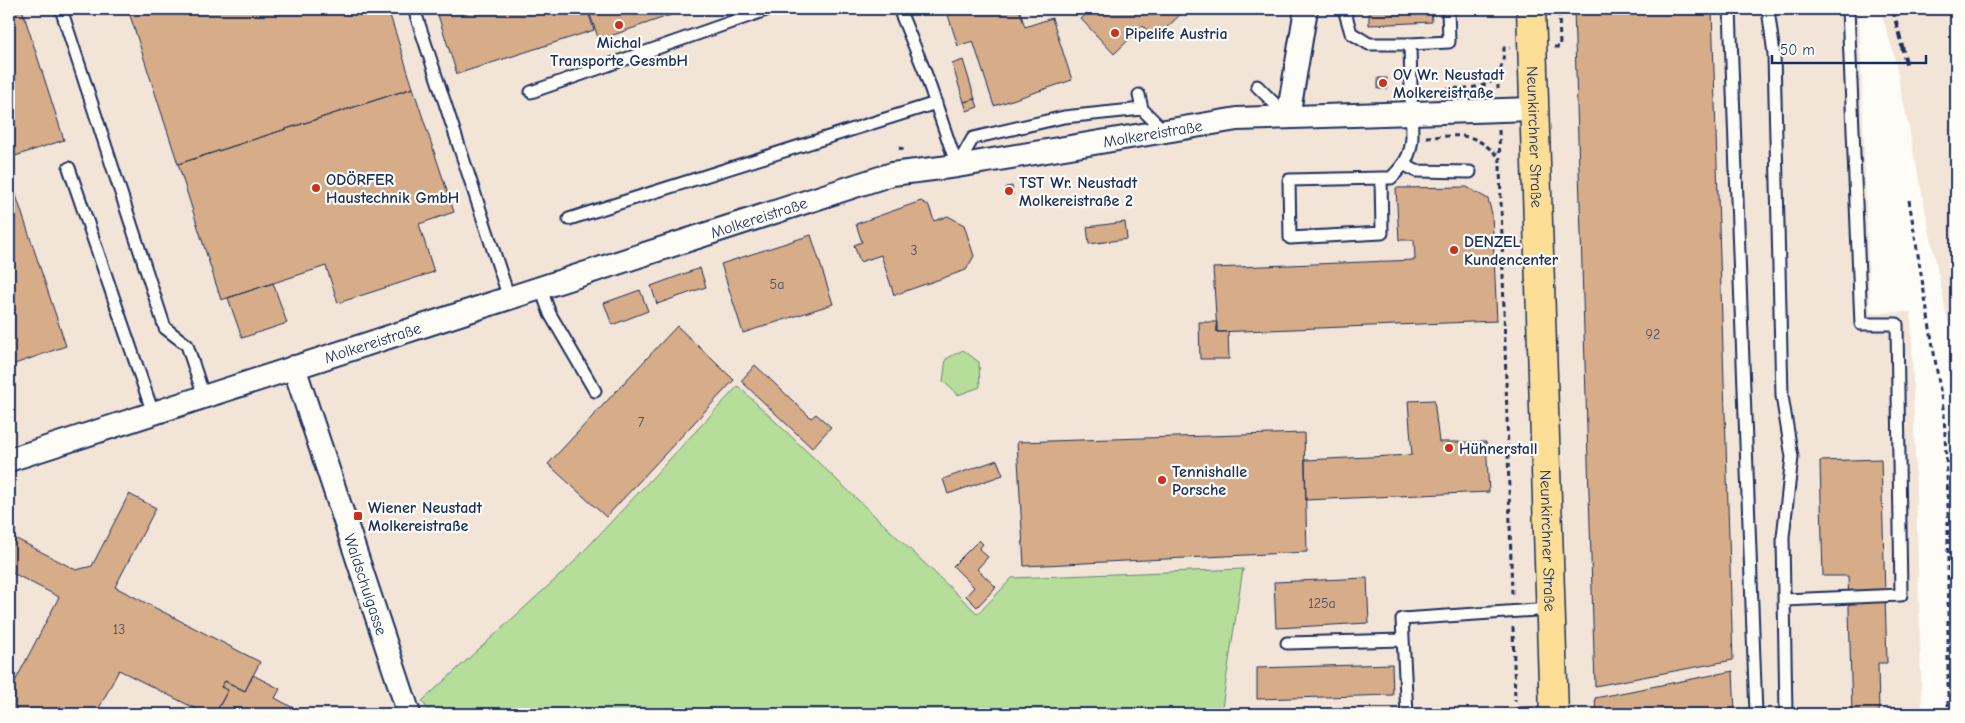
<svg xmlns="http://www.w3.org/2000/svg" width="1965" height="723" font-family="'Comic Neue',sans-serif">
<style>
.built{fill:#f2e4d6}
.green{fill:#b6dd99;stroke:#68867c}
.building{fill:#d7ac88;stroke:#1b2f5e}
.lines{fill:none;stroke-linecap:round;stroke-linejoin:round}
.lane-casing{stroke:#1b2f5e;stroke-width:15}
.street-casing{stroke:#1b2f5e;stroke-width:26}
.primary-casing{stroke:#1b2f5e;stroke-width:31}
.path{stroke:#1b2f5e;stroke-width:3;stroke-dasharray:5 4;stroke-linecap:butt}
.lane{stroke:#fdfcf7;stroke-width:11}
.street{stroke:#fdfcf7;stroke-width:22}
.primary{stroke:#fcde96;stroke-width:28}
.rail{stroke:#1b2f5e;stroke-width:4;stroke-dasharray:8 4;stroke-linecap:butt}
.poi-dot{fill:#c8321e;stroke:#fdfcf7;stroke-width:2}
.labels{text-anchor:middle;stroke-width:4.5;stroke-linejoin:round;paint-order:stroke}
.number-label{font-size:14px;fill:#4a4e68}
.poi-label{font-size:16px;font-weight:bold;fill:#1b2f5e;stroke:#fdfcf7;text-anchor:start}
.street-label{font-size:16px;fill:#1b2f5e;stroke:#fdfcf7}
</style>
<rect width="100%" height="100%" fill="#fdfcf7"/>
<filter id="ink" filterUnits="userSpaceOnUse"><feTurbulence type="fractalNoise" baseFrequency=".02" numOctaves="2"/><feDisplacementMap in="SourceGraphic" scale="10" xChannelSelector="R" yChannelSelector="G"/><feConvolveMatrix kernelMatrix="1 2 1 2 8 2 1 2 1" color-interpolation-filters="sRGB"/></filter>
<g filter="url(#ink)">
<path class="built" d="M9,9H1859L1870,313L1911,312L1922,714H9Z
M1880,9H1956V411L1951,336L1893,51Z"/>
<path class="green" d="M963,350L979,362L980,387L958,395L943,381L946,359Z
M738,386L978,614L1012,578L1243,569L1221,714H431L422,701L569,567Z"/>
<path class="building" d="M9,9H22L64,140L9,158Z
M128,9H388L413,88L178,164Z
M436,9H587L594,30L457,74Z
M588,9H688L599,40Z
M946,9H1019L1025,27L1052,18L1072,80L994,106L973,41L958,46Z
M1092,9H1186L1155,39L1143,26L1114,54L1081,19Z
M1369,9H1431L1432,22L1369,25Z
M1574,9H1712L1733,660L1595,686Z
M963,60L975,99L964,102L952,64Z
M1378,78H1387V89H1378Z
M413,88L454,212L419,224L434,272L338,303L326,266L221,300L178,164Z
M975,99L978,107L967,111L964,102Z
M9,174L66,346L9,366Z
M1012,186L1013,195L1007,196L1006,187Z
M1467,187L1488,199L1492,214L1497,321L1217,332L1213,268L1415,260L1414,240H1399L1396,188Z
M921,201L929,206L934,221L948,216L964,225L974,256L966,270L894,295L881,255L860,262L854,245L862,242L856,224Z
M1125,222L1127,239L1089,244L1087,227Z
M811,235L833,304L743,333L721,264Z
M700,268L706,287L657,304L651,286Z
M273,283L287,323L242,338L228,298Z
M640,290L648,311L612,325L604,303Z
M1199,322H1217V332H1228L1229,359H1200Z
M677,326L734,380L606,517L548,464Z
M755,365L811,418L816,414L831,427L812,448L741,381Z
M1434,400L1439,442H1486L1489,492L1306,500L1305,460L1412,455L1408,401Z
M1304,433L1307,552L1024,566L1017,442Z
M1881,459L1887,663H1878L1879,714H1852L1848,576H1823L1820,461Z
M997,460L1003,475L948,494L943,479Z
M129,494L156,508L115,587L260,662L245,691L225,681L221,687L228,690L215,714H206L119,670L96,714H9V693L59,597L9,571V535L76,570L92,566Z
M979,540L983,544L979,549L988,557L977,569L996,587L977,607L966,596L974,587L953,566Z
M1367,578L1369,623L1276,628L1274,582Z
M1392,664L1393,695L1257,699V668Z
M1733,671L1735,714H1596L1595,698Z
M253,675L280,689L275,698L301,712L299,714H215L228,690L221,687L225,681L245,691Z"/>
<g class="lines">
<g class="lane-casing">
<path id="lane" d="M61,9L165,328L187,345L204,397
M414,9L509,298
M899,9L925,72L957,166
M1344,9L1351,33L1369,44H1410
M1730,9L1756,714
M1768,9L1774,54L1782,396L1792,457L1783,537L1786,714
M1257,86L1288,117
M531,92L769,9
M1139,95L1142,109L1164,131
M1405,165L1416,171L1470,172
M957,166L973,138L1064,117L1142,109
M69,168L153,413
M1381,178L1382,233L1290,238L1289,180L1381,178H1391C1404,165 1411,156 1412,137L1410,44L1449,42L1448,9
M569,219L936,103
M541,289L550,314L595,391
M1784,600L1901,595L1897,324H1861L1848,9
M1287,643L1403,640
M1407,714L1402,619L1551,609
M1520,714L1554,713"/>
</g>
<g class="street-casing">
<g id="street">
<path d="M1288,117L1306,9"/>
<path id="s1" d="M294,367L409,714"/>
<path id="s2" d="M9,460L892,174L957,166L1237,119L1535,109"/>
</g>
</g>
<g class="primary-casing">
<g id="primary">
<path id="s3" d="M1531,9L1554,714"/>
</g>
</g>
<path class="path" d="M1554,47H1560L1559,9
M1498,76V89
M1445,89C1479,87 1503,91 1504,48H1510
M1499,130L1512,596
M1426,137C1463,136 1471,130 1499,157
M899,148L907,150
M1909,200L1944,414L1948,497V714
M1513,627L1515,701"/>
<use href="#lane" class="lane"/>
<use href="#street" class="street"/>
<use href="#primary" class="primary"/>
<path class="rail" d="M1893,9L1907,67"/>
</g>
</g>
<g class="poi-dot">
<circle cx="619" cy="25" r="5"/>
<circle cx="1115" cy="33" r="5"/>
<circle cx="1383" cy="83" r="5"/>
<circle cx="316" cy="188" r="5"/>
<circle cx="1009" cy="191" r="5"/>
<circle cx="1454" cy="250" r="5"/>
<circle cx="1449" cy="448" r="5"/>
<circle cx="1162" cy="480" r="5"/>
<rect x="353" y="511" width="10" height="10" rx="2.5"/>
</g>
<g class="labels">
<g class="number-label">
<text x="914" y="255">3</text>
<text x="777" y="289">5a</text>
<text x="1653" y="339">92</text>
<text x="641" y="427">7</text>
<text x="1322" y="608">125a</text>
<text x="119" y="634">13</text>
</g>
<g class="poi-label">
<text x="1125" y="39">Pipelife Austria</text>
<text x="619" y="48" text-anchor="middle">Michal<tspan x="619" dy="18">Transporte GesmbH</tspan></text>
<text x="1393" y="80">OV Wr. Neustadt<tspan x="1393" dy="18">Molkereistraße</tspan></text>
<text x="326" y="185">ODÖRFER<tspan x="326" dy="18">Haustechnik GmbH</tspan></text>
<text x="1019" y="188">TST Wr. Neustadt<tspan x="1019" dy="18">Molkereistraße 2</tspan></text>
<text x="1464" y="247">DENZEL<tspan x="1464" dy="18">Kundencenter</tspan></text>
<text x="1459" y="454">Hühnerstall</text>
<text x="1172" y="477">Tennishalle<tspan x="1172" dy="18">Porsche</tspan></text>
<text x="368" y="513">Wiener Neustadt<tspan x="368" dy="18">Molkereistraße</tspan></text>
</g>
<g class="street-label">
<text dy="6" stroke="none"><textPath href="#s2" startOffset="1192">Molkereistraße</textPath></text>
<text dy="6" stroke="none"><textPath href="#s3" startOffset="128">Neunkirchner Straße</textPath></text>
<text dy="6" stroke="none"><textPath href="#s2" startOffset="788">Molkereistraße</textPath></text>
<text dy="6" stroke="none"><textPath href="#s2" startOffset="382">Molkereistraße</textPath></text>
<text dy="6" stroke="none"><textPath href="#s3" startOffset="532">Neunkirchner Straße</textPath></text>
<text dy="6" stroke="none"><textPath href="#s1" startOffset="229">Waldschulgasse</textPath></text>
</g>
</g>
<rect width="1965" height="723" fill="none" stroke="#fdfcf7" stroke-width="30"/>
<rect x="15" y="15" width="1935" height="693" fill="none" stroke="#1b2f5e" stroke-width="2" filter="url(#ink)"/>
<path d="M1772 55v8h154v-8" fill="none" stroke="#1b2f5e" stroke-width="2.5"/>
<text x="1780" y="55" font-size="15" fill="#1b2f5e" stroke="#fdfcf7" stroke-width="4" paint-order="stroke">50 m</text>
</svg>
